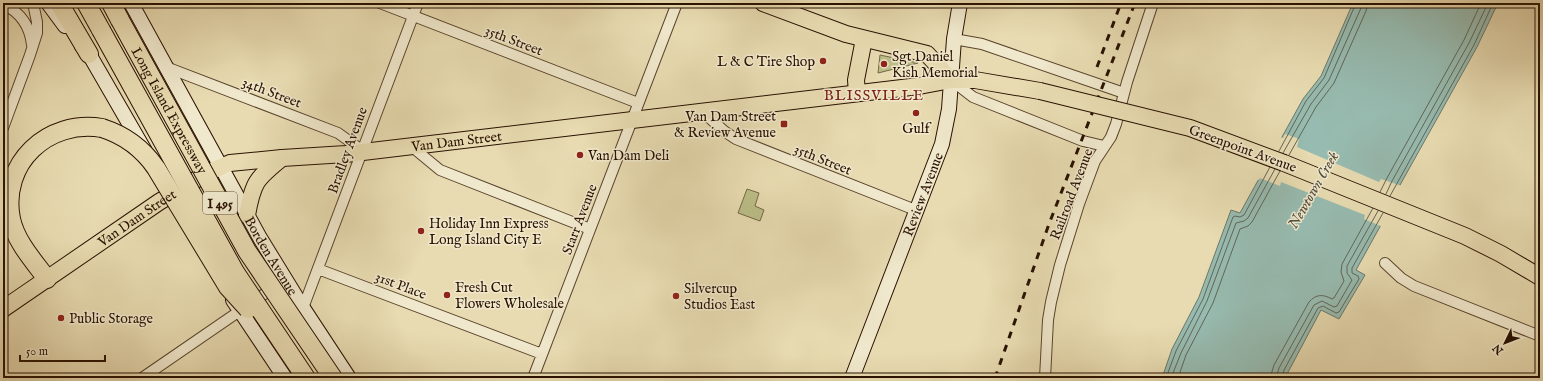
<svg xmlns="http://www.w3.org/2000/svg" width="1543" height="381" font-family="'IM FELL English',serif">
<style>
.green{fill:#bbbe88;stroke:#726844}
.water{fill:#97bbb0;stroke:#6b776a}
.pier{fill:#e8dbb1}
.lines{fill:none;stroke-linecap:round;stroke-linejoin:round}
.shore{stroke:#606658;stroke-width:1}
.minor-casing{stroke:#59442c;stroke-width:12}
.secondary-casing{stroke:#291100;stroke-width:16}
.primary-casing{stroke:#291100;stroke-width:18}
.motorway-casing{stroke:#291100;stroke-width:20}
.minor{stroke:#f0e8cc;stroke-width:10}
.secondary{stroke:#f0e8cc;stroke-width:14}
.primary{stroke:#e8dbb1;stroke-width:16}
.motorway{stroke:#e8dbb1;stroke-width:18}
.rail{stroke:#291100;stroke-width:3;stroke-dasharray:7 7;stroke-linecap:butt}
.primary-bridge-casing{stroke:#291100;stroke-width:18;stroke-linecap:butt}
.motorway-bridge-casing{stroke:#291100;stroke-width:20;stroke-linecap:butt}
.primary-bridge{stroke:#e8dbb1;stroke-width:16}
.motorway-bridge{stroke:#e8dbb1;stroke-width:18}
.poi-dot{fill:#8f2418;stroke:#f0e8cc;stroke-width:1.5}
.labels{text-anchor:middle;stroke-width:3;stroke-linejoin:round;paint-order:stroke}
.shield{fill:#f0e8cc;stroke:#65523d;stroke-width:1}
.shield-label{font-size:13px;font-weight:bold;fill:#291100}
.street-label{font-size:14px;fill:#291100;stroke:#f0e8cc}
.poi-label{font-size:14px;fill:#291100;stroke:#f0e8cc;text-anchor:start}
.neighbourhood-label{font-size:15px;letter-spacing:1px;fill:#7a1f14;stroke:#f0e8cc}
.water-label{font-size:15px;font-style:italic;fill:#504c3e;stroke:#f0e8cc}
</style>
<rect width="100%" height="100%" fill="#e8dbb1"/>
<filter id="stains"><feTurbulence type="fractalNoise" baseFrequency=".005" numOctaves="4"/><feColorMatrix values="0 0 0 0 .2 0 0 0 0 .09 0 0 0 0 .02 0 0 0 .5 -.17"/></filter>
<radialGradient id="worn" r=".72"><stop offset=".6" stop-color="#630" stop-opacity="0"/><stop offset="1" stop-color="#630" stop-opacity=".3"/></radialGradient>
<path class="green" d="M880,55L918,63L878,73Z
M747,189L759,193L755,206L764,210L760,221L738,213Z"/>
<path class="water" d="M1353,3H1498L1477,47L1400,185L1382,223L1356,270L1365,275L1339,319L1321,310L1285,378H1162L1172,349L1199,297L1231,210L1240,213L1303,99L1321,76Z"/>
<path class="pier" d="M1285,134L1299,139L1297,147L1379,182L1381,179L1402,186L1383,227L1364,219L1365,215L1281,182L1280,186L1260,178L1259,180L1257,179L1280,137L1283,138Z"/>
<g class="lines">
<path class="shore" d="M1279,151L1306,101L1324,78L1356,3
M1283,153L1311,104L1329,80L1361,8L1362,3
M1289,155L1316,107L1334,83L1366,11L1368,3
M1380,192L1387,178L1464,40L1481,3
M1386,194L1392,181L1469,43L1488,3
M1390,196L1474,45L1493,3
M1166,378L1176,351L1203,299L1233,217L1235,216L1240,217L1244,215L1270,167
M1171,378L1181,353L1207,301L1236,223L1244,221L1248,218L1275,169
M1178,378L1186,355L1213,303L1240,229L1248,226L1252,222L1280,171
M1270,378L1274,365L1309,302C1316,294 1323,294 1332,299L1334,298L1344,281L1341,272L1342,264L1373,208
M1276,378L1279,368L1314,305L1322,301L1334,307L1337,306L1352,280L1347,273V266L1378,211
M1282,378L1284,370L1318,308L1323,306L1336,313L1339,312L1359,279L1358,276L1352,273V268L1383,213"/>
<g class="minor-casing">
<path id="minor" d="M380,3L638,103
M3,4C20,12 30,26 32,45
M954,39L982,44L1124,93
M166,67L338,133L363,151
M951,80L973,97L1083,141L1104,146
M703,112L724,131L736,139L918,211
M3,128L30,55L37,33V22L33,3
M411,146L440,170L590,229
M1385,263L1401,278L1414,286L1540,336
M318,269L542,354
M303,308L418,3
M142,378L276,286
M533,378L677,3
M1045,378L1048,320L1051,302L1060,265L1079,204L1095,161L1111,137L1116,124L1127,82L1153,3"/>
</g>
<g class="secondary-casing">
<g id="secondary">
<path d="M48,3L65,26"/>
<path id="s1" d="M131,3L260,238L303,308L349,378"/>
<path d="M82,46L89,54L145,151"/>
<path d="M233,300L285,378"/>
<path id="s2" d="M852,378L942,144L949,109L954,39L960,3"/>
</g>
</g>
<g class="primary-casing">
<g id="primary">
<path d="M763,3L846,34L927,54L951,80"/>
<path d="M857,93L856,80L864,39"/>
<path d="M1284,163L1465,236L1501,254L1540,277"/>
<path d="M247,215C253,182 256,179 282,158"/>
<path id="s3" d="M3,309L159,202L207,173L230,163L282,158L346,154L919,86L951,80H975L1040,91"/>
</g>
</g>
<g class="motorway-casing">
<path id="motorway" d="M59,3L89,54
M86,3L101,30
M111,3L120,20
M47,279C33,260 16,242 11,219C0,163 48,119 102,128"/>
</g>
<use href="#minor" class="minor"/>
<use href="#secondary" class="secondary"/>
<use href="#primary" class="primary"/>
<use href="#motorway" class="motorway"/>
<path class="rail" d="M1097,67L1121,3
M995,378L1049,224L1135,3"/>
<g class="primary-bridge-casing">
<path id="primary-bridge" d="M1040,91L1190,128L1284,163"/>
</g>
<g class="motorway-bridge-casing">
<g id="motorway-bridge">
<path id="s4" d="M120,20L247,251L333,378"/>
<path d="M101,30L235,272L306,378"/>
<path d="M102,128C124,135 143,149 156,168L228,287L248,309"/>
</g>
</g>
<use href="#primary-bridge" class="primary-bridge"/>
<use href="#motorway-bridge" class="motorway-bridge"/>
</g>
<g class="poi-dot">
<circle cx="823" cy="61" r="4"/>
<circle cx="884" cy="64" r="4"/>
<circle cx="916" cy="113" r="4"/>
<rect x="780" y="120" width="8" height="8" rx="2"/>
<circle cx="580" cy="155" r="4"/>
<circle cx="421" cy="231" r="4"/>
<circle cx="447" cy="295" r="4"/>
<circle cx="676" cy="296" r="4"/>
<circle cx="61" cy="318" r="4"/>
</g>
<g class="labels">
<rect class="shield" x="203" y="192" width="34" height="22" rx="3"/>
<g class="shield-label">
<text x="220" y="208">I 495</text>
</g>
<g class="street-label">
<text transform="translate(514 40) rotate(21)" y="5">35th Street</text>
<text transform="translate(272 92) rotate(21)" y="5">34th Street</text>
<text dy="5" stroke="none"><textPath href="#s4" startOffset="103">Long Island Expressway</textPath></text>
<text dy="5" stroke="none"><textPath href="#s3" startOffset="498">Van Dam Street</textPath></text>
<text transform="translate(1243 148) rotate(20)" y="5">Greenpoint Avenue</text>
<text transform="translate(347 150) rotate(-70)" y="5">Bradley Avenue</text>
<text transform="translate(823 159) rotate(22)" y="5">35th Street</text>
<text transform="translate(1071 194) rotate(-69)" y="5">Railroad Avenue</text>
<text dy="5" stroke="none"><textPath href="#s2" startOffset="197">Review Avenue</textPath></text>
<text dy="5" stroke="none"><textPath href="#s3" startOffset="162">Van Dam Street</textPath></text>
<text transform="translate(579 219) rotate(-69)" y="5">Starr Avenue</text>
<text dy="5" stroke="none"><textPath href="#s1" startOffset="289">Borden Avenue</textPath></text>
<text transform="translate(401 285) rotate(21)" y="5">31st Place</text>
</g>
<g class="poi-label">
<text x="892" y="61">Sgt Daniel<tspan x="892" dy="16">Kish Memorial</tspan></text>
<text x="815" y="66" text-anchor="end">L &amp; C Tire Shop</text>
<text x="776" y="121" text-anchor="end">Van Dam Street<tspan x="776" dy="16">&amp; Review Avenue</tspan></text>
<text x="916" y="133" text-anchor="middle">Gulf</text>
<text x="588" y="160">Van Dam Deli</text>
<text x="429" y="228">Holiday Inn Express<tspan x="429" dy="16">Long Island City E</tspan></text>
<text x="455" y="292">Fresh Cut<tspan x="455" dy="16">Flowers Wholesale</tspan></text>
<text x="684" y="293">Silvercup<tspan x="684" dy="16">Studios East</tspan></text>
<text x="69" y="323">Public Storage</text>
</g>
<g class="neighbourhood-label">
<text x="874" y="100">BLISSVILLE</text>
</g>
<g class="water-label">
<text transform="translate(1313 190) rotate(-60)" y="5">Newtown Creek</text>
</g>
</g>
<rect width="1543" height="381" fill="none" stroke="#e8dbb1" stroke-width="16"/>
<rect x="4" y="4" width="1535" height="373" fill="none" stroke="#291100" stroke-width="2"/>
<rect x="8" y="8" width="1527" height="365" fill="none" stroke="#291100"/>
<g transform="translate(1505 343) rotate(227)" stroke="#f0e8cc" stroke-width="3" paint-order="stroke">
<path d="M0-3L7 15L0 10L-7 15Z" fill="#291100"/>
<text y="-6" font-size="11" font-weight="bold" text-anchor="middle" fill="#291100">N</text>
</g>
<path d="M20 355v6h85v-6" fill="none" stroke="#291100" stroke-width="2"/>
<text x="26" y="355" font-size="12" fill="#291100" stroke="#f0e8cc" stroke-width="3" paint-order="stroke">50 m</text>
<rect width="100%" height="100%" filter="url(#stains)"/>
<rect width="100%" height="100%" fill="url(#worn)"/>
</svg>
